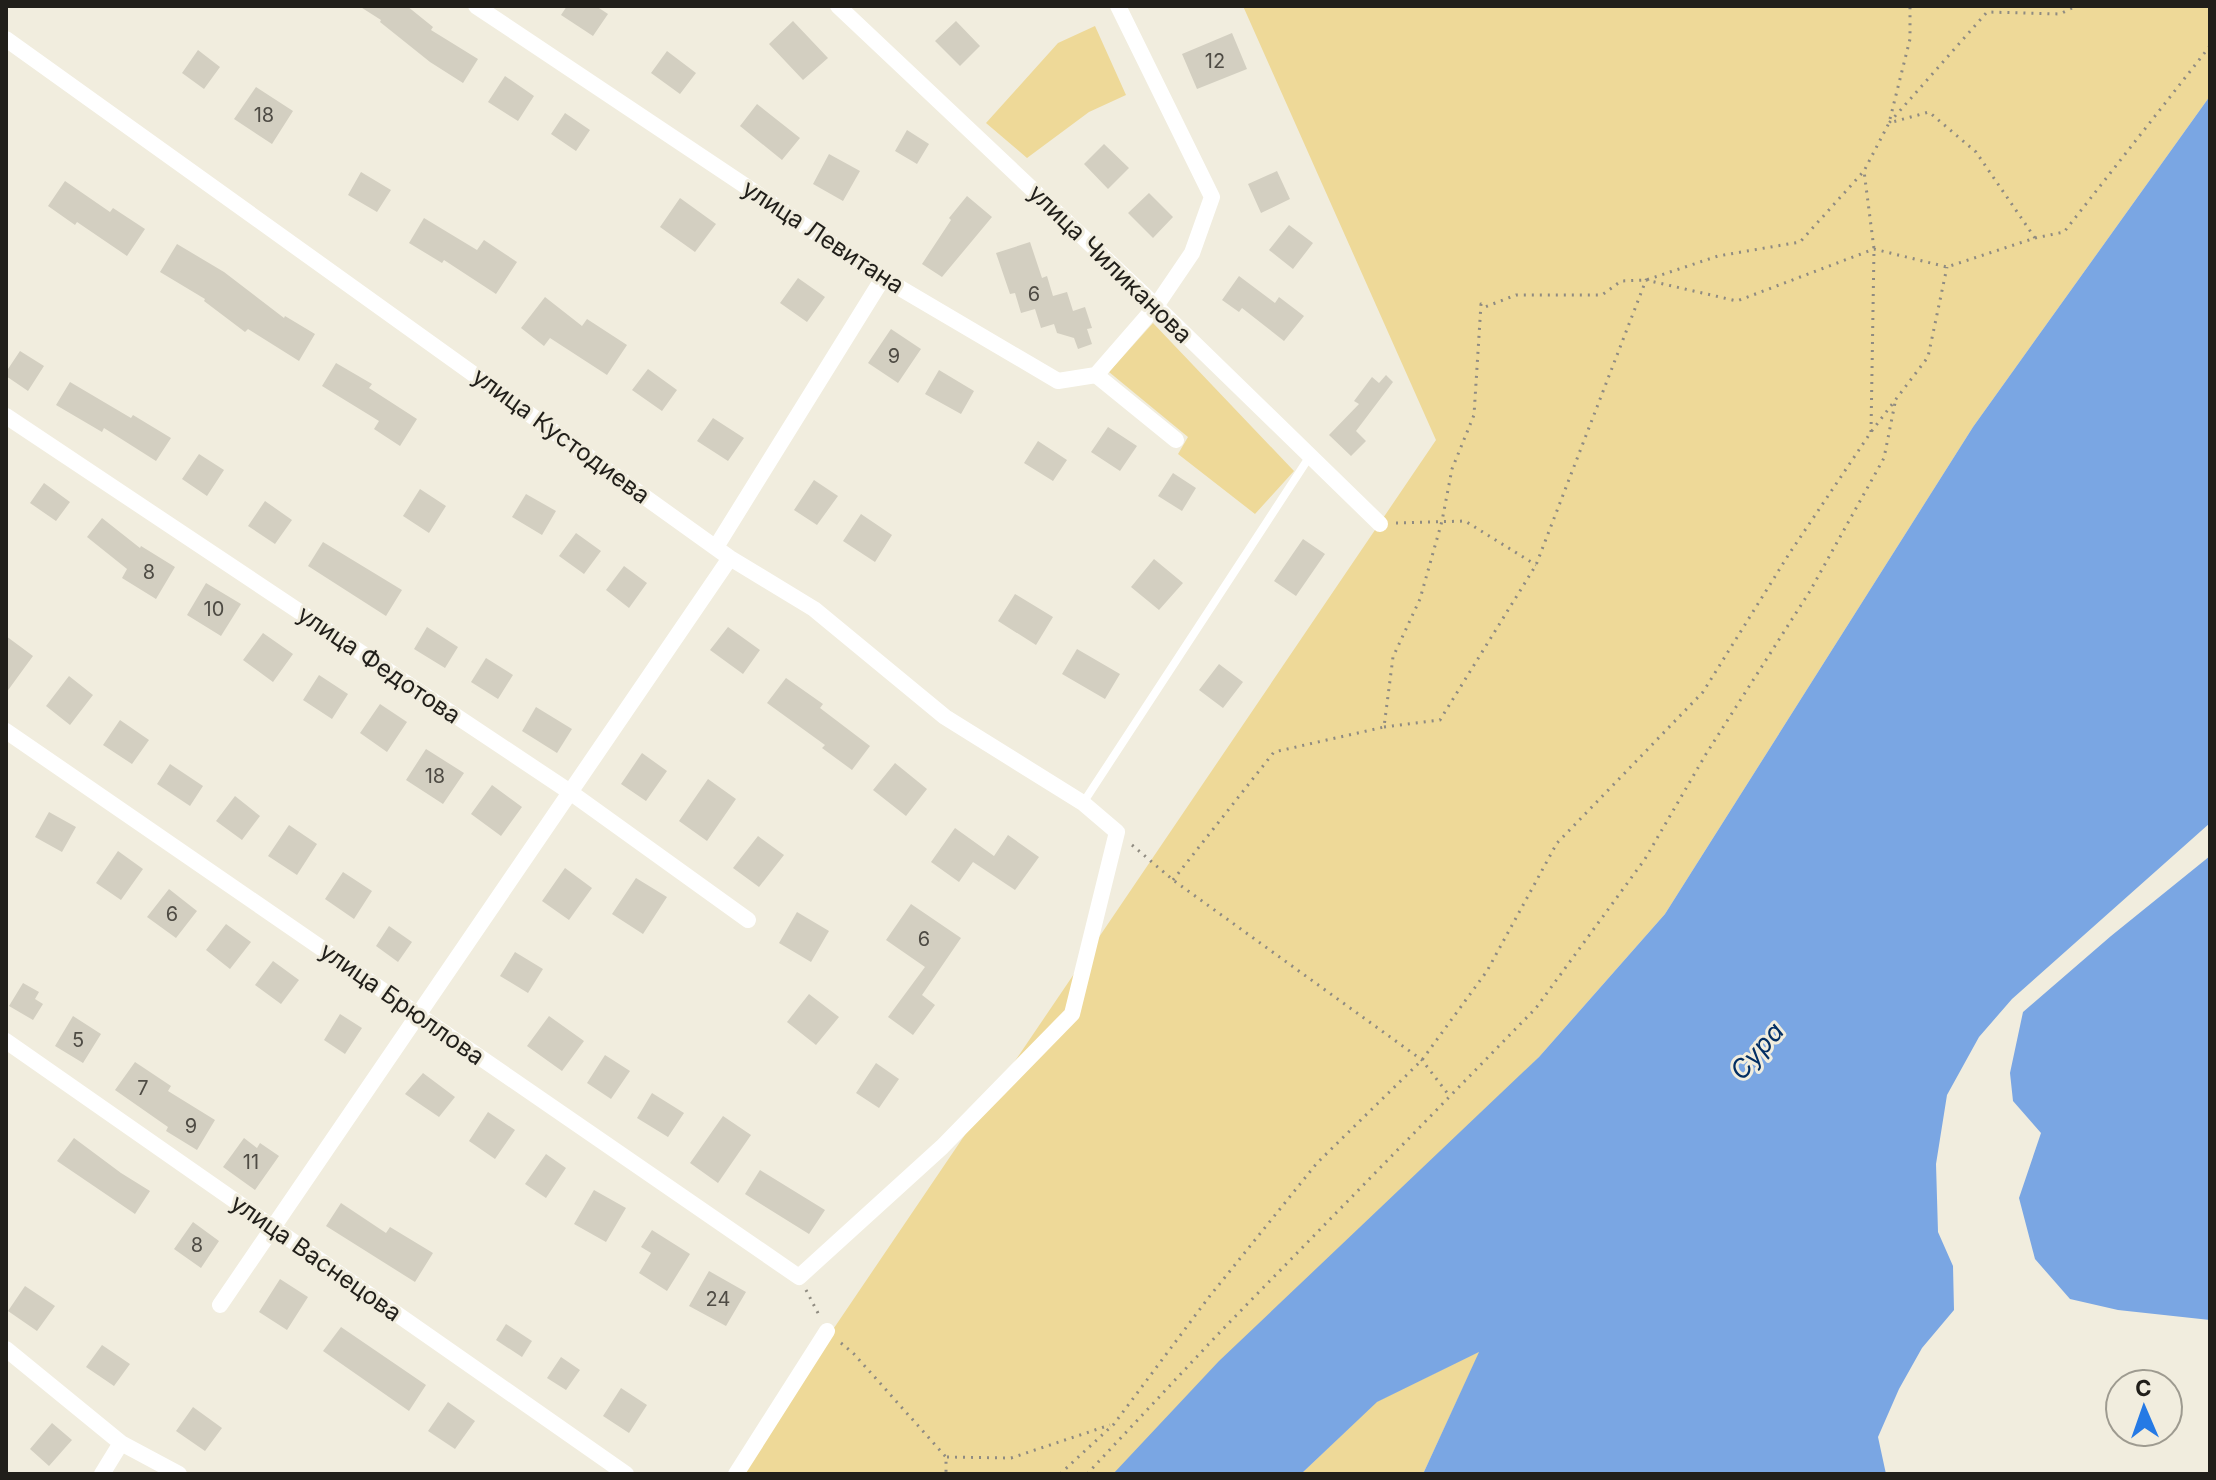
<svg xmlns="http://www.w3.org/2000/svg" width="2216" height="1480" font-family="Inter,sans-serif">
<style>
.green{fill:#eed998}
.water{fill:#7aa6e3}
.building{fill:#d3cfc1}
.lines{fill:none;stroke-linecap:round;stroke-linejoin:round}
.path{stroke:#8f8b81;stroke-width:3;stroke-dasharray:2 6;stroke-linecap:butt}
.lane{stroke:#fff;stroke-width:8}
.street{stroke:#fff;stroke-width:16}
.labels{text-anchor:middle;stroke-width:6;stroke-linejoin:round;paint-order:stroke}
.number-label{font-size:20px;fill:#4e4b44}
.street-label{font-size:24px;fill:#211f1a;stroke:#f1edde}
.water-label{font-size:26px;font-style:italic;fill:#022e63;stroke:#f1edde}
</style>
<rect width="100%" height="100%" fill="#f1edde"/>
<path class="green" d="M1243,6H2210V96L1973,427L1665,914L1539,1057L1121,1474H735L1436,440Z
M1095,26L1126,95L1089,112L1027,158L986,123L1058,43Z
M1153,323L1294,471L1255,514L1178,454L1188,437L1109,372Z
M1480,1351L1423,1474H1301L1376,1402Z"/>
<path class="water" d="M2210,96V823L2012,999L1979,1037L1947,1095L1936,1164L1938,1232L1953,1266L1954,1310L1922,1348L1899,1389L1878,1437L1886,1474H1423L1479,1352L1377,1402L1301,1474H1113L1219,1361L1539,1057L1665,914L1973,427Z
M2210,856V1320L2118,1310L2070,1299L2035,1259L2019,1198L2041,1133L2013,1101L2010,1073L2023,1012L2111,936Z"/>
<path class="building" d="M359,6H407L433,27L431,30L478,59L463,83L430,62L380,22L381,20Z
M567,6H596L608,14L593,36L561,15Z
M793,21L828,58L803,80L769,44Z
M956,21L980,46L960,66L935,41Z
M1232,33L1247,69L1197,89L1182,54Z
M198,50L220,67L204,89L182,73Z
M667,51L696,73L680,94L651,73Z
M505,76L534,96L518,121L488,102Z
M256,87L293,111L272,144L234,119Z
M757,104L800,138L782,160L740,126Z
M565,113L590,130L576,151L551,134Z
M907,130L929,144L917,164L895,151Z
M1104,144L1129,168L1108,189L1084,164Z
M829,154L860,171L843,201L813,184Z
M1277,171L1290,199L1261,213L1248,184Z
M361,172L391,190L377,212L348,195Z
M65,181L110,212L113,208L145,229L127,256L77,222L75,225L48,206Z
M1149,193L1173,217L1153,238L1128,213Z
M967,196L992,217L942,277L922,264L951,220L949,218Z
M680,198L716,224L695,252L660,227Z
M424,218L477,250L484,240L517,262L496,294L444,260L442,263L409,243Z
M1289,225L1313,243L1293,269L1269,250Z
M1030,242L1042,278L1047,276L1053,296L1067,292L1073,311L1085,307L1092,328L1087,329L1092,344L1078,349L1074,338L1057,333L1054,324L1041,328L1035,309L1021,313L1015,293L1010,294L996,253Z
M177,244L224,272L284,318L285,316L315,334L299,361L248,329L245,332L204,301L205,299L160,272Z
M1239,276L1275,303L1279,297L1304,316L1284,341L1242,308L1239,312L1222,300Z
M798,278L825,297L807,322L780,303Z
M545,297L582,326L587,319L627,345L607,375L550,338L544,346L521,328Z
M891,329L921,349L898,383L868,363Z
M20,351L44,366L28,391L6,376V372Z
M336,363L372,384L369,388L417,419L400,446L374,429L379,421L322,386Z
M648,369L677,390L662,411L632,390Z
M939,370L974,391L961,414L925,394Z
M1386,375L1393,382L1356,431L1366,441L1351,456L1329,435L1359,404L1354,401L1372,377L1379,383Z
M70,382L131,418L133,415L171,438L156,461L104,428L102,432L56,405Z
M713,418L744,438L728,461L697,441Z
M1108,427L1137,446L1120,471L1091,452Z
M1038,441L1067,460L1053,481L1024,463Z
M199,454L224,470L207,496L182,479Z
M1173,473L1196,488L1182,511L1158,496Z
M814,480L838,496L817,525L794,510Z
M44,483L70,502L56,521L30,503Z
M420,489L446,506L429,533L403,516Z
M526,494L556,511L542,535L512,517Z
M265,501L292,520L275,544L248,526Z
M861,514L892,535L875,562L843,541Z
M102,518L140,548L141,546L175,567L156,599L122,578L127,569L87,537Z
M576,533L601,551L584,574L559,556Z
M1303,539L1325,554L1296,596L1274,581Z
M323,542L402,590L386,616L308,566Z
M1154,559L1183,583L1159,610L1131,587Z
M624,566L647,583L629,608L606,590Z
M206,583L241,604L221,636L187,615Z
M1015,594L1053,617L1036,645L998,621Z
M427,627L458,647L445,668L414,649Z
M728,627L760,650L743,674L710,650Z
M263,633L293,654L273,682L243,660Z
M6,636L33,656L6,693Z
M1077,649L1120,674L1105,699L1062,674Z
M486,658L513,675L498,699L471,682Z
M1219,664L1243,682L1223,708L1199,690Z
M319,675L348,694L332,719L303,700Z
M69,676L93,695L70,725L46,706Z
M786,678L823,704L820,708L870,746L852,770L822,748L825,745L767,703Z
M380,704L407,722L387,752L360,733Z
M536,707L572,729L557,753L522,731Z
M120,720L149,740L132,764L103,745Z
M426,749L464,773L443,804L406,780Z
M642,753L667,771L646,801L621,784Z
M895,763L927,789L906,816L873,790Z
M170,764L203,786L190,806L157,784Z
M708,779L736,799L707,841L679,821Z
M492,785L522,807L501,836L471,814Z
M235,796L260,816L242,840L216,821Z
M49,812L76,827L62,852L35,837Z
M289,825L317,844L297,875L268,856Z
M955,828L994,856L1008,835L1039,857L1015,890L973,862L959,882L931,862Z
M758,836L784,855L759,887L733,868Z
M118,851L143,869L121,900L96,883Z
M565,868L592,888L569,920L542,901Z
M343,872L372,891L354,919L325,899Z
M636,878L667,897L643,934L612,914Z
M169,889L197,911L176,938L147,917Z
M911,904L961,938L922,995L935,1005L913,1035L888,1017L925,967L886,940Z
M797,912L829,931L811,962L779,943Z
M226,924L251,942L230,969L206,950Z
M389,926L412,942L398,962L376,946Z
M515,952L543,969L528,993L500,976Z
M273,961L299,980L281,1004L255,985Z
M23,983L39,992L35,999L43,1004L33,1020L9,1006Z
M809,994L839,1017L816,1045L787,1022Z
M340,1014L362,1028L345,1054L324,1040Z
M73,1016L101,1034L83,1063L55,1046Z
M549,1016L584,1041L562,1071L527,1046Z
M605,1055L630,1071L611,1099L587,1083Z
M135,1062L171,1086L168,1091L215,1120L197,1150L166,1131L168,1127L115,1090Z
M876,1063L899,1079L879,1108L856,1093Z
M423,1073L455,1097L439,1117L405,1094Z
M652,1093L684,1113L668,1137L637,1118Z
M488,1112L515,1130L495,1159L469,1141Z
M723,1116L751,1135L718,1183L690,1163Z
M74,1138L121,1173L150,1191L135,1214L57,1161Z
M244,1138L257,1148L260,1143L279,1156L255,1190L223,1167Z
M546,1154L566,1168L546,1198L525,1184Z
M760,1170L825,1210L809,1234L745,1194Z
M594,1190L626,1208L606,1242L574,1224Z
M341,1203L386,1233L390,1227L433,1253L415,1282L326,1226Z
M193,1222L219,1241L201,1268L174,1249Z
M652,1230L690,1254L667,1291L639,1273L651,1253L641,1247Z
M709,1271L746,1292L726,1326L689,1306Z
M280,1279L308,1297L287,1330L259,1312Z
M25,1286L55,1306L37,1331L8,1311Z
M506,1324L532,1341L522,1357L496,1340Z
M341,1327L426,1385L409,1411L323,1351Z
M102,1345L130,1364L114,1386L86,1367Z
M561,1357L580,1370L566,1390L547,1378Z
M621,1388L647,1405L629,1433L603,1416Z
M448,1402L475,1421L455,1449L428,1431Z
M193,1407L222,1428L205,1451L176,1431Z
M52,1423L72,1440L49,1466L30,1449Z"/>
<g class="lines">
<path class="path" d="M2035,238L1976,152L1929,112L1889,123L1987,12L2060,14L2076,6
M1871,432L1874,249L1864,171L1889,123L1910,39V6
M1396,523L1465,521L1536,565
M1384,727L1440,720L1536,565L1646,280L1737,301L1874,249L1947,267L2035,238L2064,232L2210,46
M1132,845L1173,880L1422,1060L1448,1094
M1173,880L1274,752L1384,727L1393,657L1420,599L1442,521L1452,469L1474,415L1481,304L1485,307L1516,295H1602L1621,281L1646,280L1718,256L1800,242L1864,171
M806,1290L819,1315
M841,1343L854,1354L946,1457V1474
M947,1457L1011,1458L1110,1425
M1060,1474L1114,1424L1209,1297L1317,1163L1422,1060L1487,971L1557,843L1703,692L1789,554L1871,432L1928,357L1947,267
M1087,1474L1221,1331L1536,1008L1645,859L1706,754L1810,591L1884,458L1895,403"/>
<path class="lane" d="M1083,803L1310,456"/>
<path class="street" d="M476,6L883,278L1058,381L1096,375L1176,440
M838,6L1156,306L1380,524
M6,39L730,558L814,609L945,717L1083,803L1117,832L1072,1014L942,1147L799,1277L6,731
M1096,375L1156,306L1192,253L1212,197L1118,6
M6,416L570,792L748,920
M716,547L883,278
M6,1041L626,1474
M220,1305L730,558
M6,1349L121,1443L179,1474
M102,1474L121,1443
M736,1474L827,1331"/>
</g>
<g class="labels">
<g class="number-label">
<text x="1215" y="68">12</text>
<text x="264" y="122">18</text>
<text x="1034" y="301">6</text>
<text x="894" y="363">9</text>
<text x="149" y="579">8</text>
<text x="214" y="616">10</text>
<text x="435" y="783">18</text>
<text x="172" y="921">6</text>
<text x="924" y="946">6</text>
<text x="78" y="1047">5</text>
<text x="143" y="1095">7</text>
<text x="191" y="1133">9</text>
<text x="251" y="1169">11</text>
<text x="197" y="1252">8</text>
<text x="718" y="1306">24</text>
</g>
<g class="street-label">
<text transform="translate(823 237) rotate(33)" y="8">улица Левитана</text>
<text transform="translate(1110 264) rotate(44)" y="8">улица Чиликанова</text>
<text transform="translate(561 436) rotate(36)" y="8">улица Кустодиева</text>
<text transform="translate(379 665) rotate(34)" y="8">улица Федотова</text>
<text transform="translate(402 1004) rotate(35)" y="8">улица Брюллова</text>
<text transform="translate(316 1258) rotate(35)" y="8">улица Васнецова</text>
</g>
<g class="water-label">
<text transform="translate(1757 1051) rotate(-49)" y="9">Сура</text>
</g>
</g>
<rect width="2216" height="1480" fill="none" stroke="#211f1a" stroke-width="16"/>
<g transform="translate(2144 1408) rotate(358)"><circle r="38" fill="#f1edde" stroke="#9e9b90" stroke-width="2"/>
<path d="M0-6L14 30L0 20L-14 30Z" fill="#257ae5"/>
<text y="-12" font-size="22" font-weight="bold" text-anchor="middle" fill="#211f1a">С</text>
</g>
</svg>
